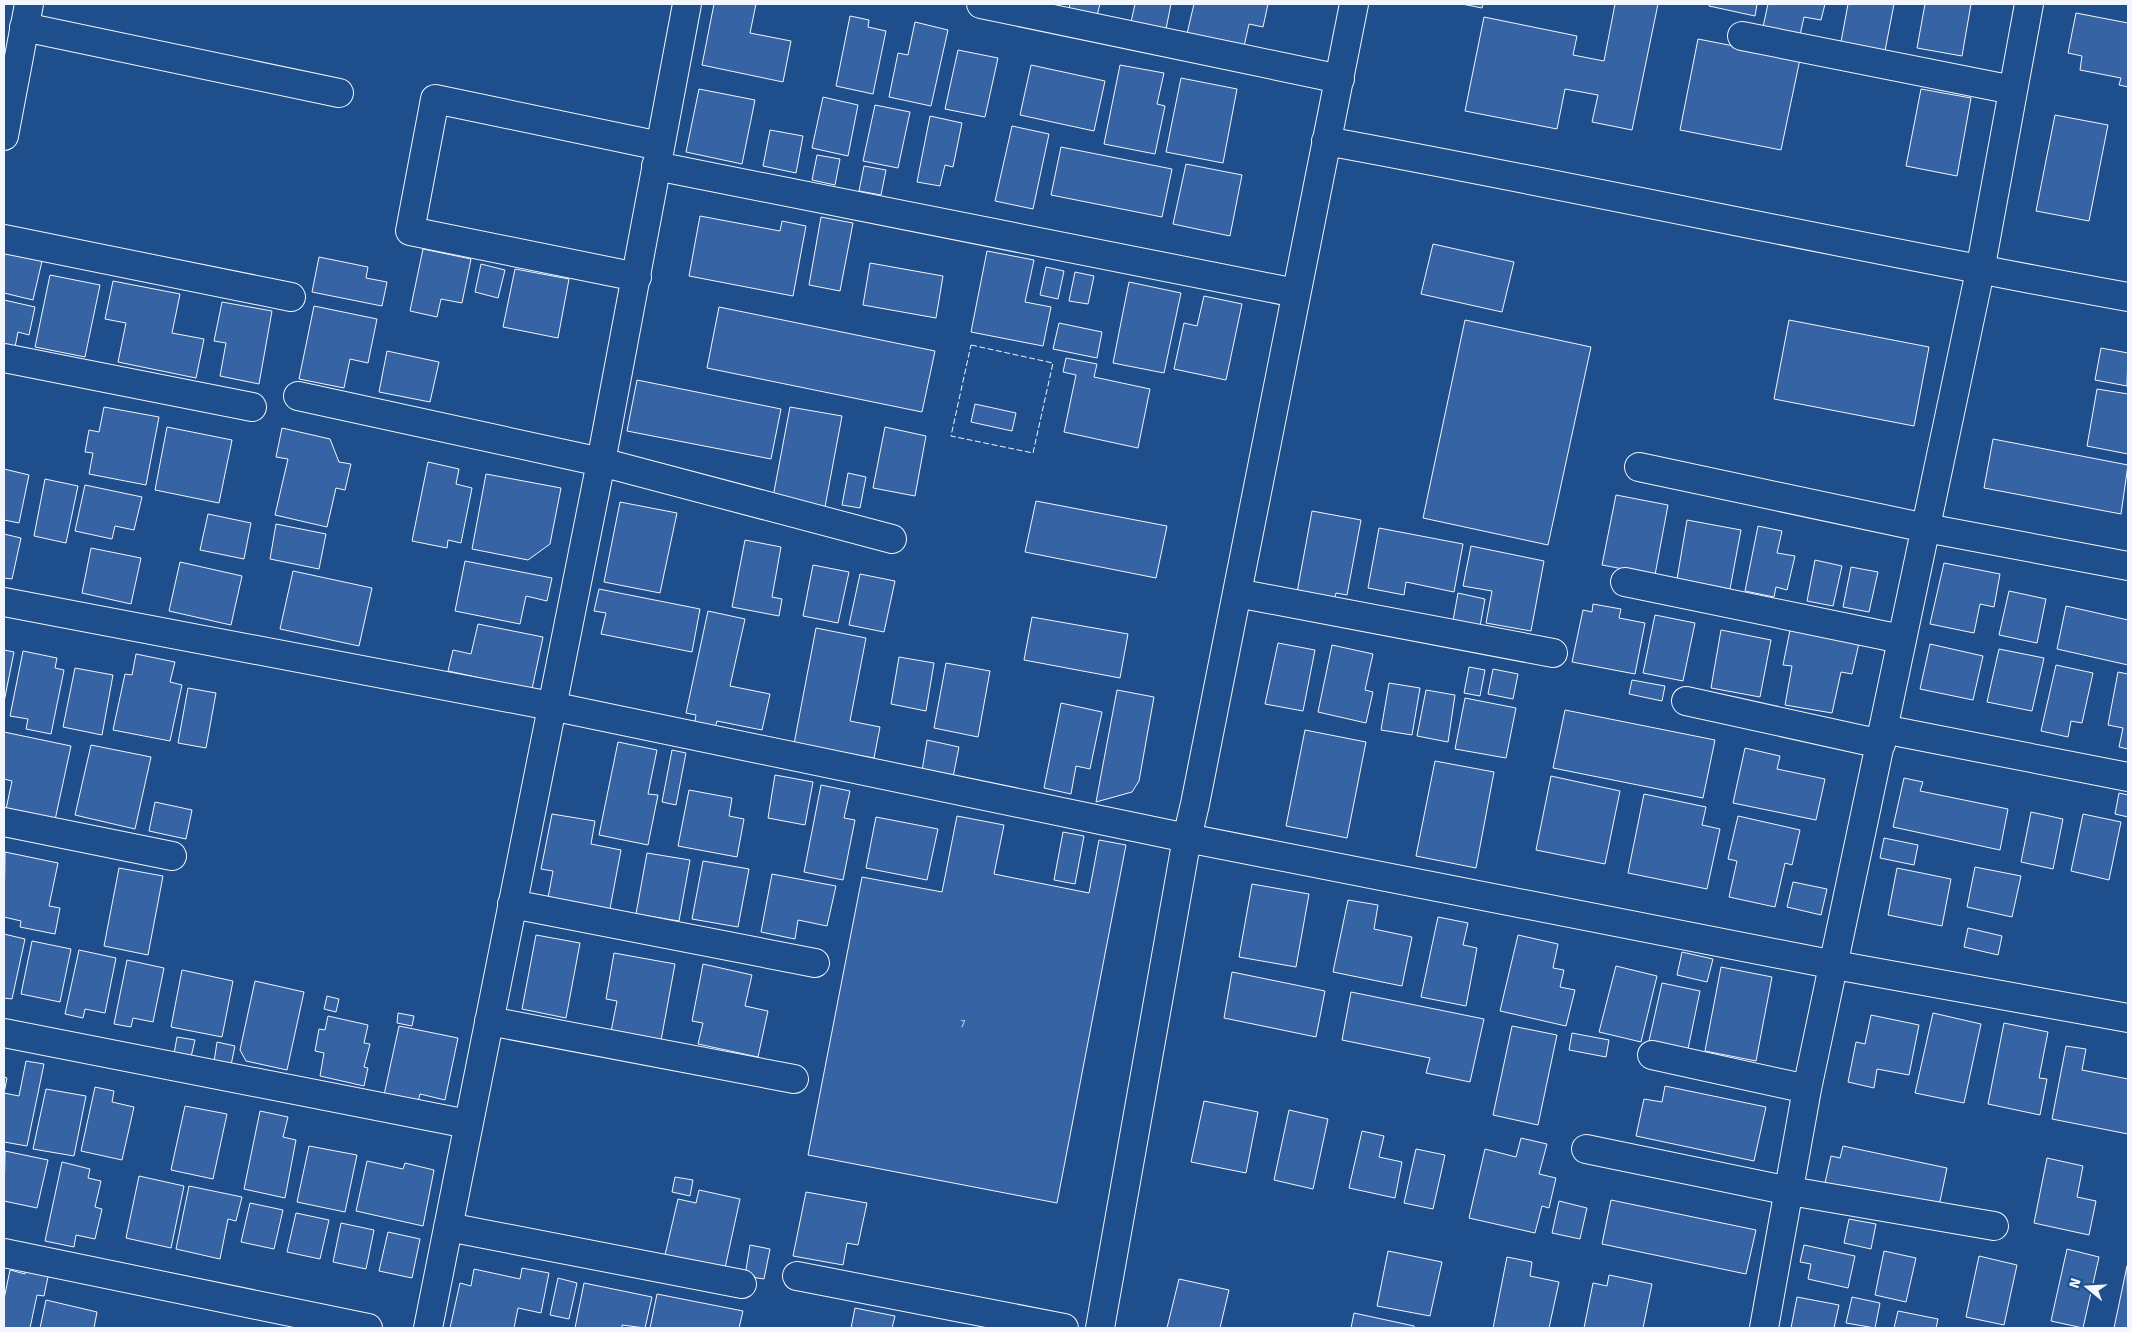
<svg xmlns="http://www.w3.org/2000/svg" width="2132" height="1332" font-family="'Fira Sans',sans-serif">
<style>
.building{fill:#3563a3;stroke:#f2f6ff}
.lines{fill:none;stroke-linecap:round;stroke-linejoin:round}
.minor-casing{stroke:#f2f6ff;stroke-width:30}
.minor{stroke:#1f4e8c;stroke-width:28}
.fence{stroke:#f2f6ff;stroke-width:1;stroke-dasharray:6 2.5;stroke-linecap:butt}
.labels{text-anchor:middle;stroke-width:4;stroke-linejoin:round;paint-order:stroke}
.number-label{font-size:11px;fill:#c3d1e8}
</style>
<rect width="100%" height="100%" fill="#1f4e8c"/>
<path class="building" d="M714,4H756L750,33L791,41L783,82L702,65Z
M1070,4H1100L1096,19L1068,13Z
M1135,4H1171L1166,29L1131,22Z
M1194,4H1268L1263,27L1249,24L1243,51L1186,38Z
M1462,4H1483L1482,8Z
M1615,4H1658L1632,130L1592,122L1598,95L1565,89L1557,129L1465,111L1484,17L1577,36L1573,55L1604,61Z
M1709,4H1757L1755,16L1709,6Z
M1768,4H1825L1821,20L1804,17L1800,35L1763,27Z
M1848,4H1894L1885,51L1841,42Z
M1925,4H1971L1962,56L1917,48Z
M2076,13L2128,23V87L2119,85L2121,78L2080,70L2082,56L2068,53Z
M850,16L869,20L868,27L886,31L873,94L836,86Z
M915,22L948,30L931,106L889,97L898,53L908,55Z
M1698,39L1800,59L1781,150L1680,130Z
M958,50L998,58L985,117L945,109Z
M1031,65L1105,81L1094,131L1020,115Z
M1120,65L1164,73L1157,104L1165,106L1155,154L1104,144Z
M1181,78L1237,89L1223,163L1166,152Z
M699,89L755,100L742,164L686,152Z
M1921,89L1971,98L1957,176L1906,166Z
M823,97L858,105L848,156L812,148Z
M875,105L910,112L898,168L863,161Z
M2055,115L2108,125L2089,221L2036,211Z
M930,116L962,123L953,167L945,165L940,186L917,182Z
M1012,126L1049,134L1033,209L995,201Z
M770,130L803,136L796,173L763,166Z
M1061,147L1172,169L1162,217L1051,195Z
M817,155L840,159L835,185L812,180Z
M1186,164L1242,175L1230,236L1173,224Z
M864,166L886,170L881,195L859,191Z
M700,216L780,231L782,221L806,226L793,296L689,276Z
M821,217L853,223L840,291L809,285Z
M1433,244L1514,262L1502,312L1421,294Z
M423,249L471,259L462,303L441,299L437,317L410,311Z
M987,251L1034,260L1025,302L1051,307L1043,346L971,332Z
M4,253L42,261L33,300L4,293Z
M319,257L368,267L366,278L387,282L382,306L312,292Z
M870,263L943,276L936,318L863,305Z
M481,264L505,270L498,298L475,292Z
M1046,267L1064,271L1058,299L1040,295Z
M515,269L569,279L558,338L503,327Z
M1075,272L1094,276L1088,304L1069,301Z
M50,275L100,285L85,357L35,347Z
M113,281L180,294L172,333L204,339L196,378L118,362L126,323L105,319Z
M1129,282L1181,293L1164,373L1113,363Z
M1204,296L1242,304L1226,380L1174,369L1184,323L1197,326Z
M4,300L35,307L29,335L18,332L15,347L4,345Z
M222,302L272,311L259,384L220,376L226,343L214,341Z
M314,306L377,319L368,363L350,359L344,388L299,379Z
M719,307L935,351L922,412L707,368Z
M1465,320L1591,347L1548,545L1423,518Z
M1789,320L1929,347L1914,426L1774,399Z
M1059,323L1102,332L1097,358L1053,349Z
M2101,348L2128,353L2127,386L2095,380Z
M387,351L439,362L430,402L379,392Z
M1066,358L1097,364L1094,377L1150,389L1138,448L1064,432L1076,375L1063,372Z
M637,380L781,409L771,459L627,431Z
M2097,389L2128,394V454L2087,446Z
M975,404L1016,413L1012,431L971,422Z
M104,407L159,417L146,485L89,474L93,453L85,452L89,430L99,432Z
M790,407L842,416L825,507L773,497Z
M167,427L232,440L219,503L155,490Z
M885,427L926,436L915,496L873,488Z
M282,428L330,439L339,462L351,464L345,490L336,488L327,527L275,515L288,459L276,457Z
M1993,439L2128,465L2121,514L1984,488Z
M428,462L459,469L456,484L472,488L461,543L448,540L447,548L412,541Z
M4,469L29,475L19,523L4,520Z
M848,473L866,477L860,508L842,505Z
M486,474L561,488L550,544L528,560L472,549Z
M45,479L78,486L66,543L34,536Z
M85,485L142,497L134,530L115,526L112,539L75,531Z
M1616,495L1668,505L1655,575L1602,565Z
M1036,501L1167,526L1156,578L1025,552Z
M620,502L677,513L660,593L604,582Z
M1312,511L1361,520L1347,595L1336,593L1333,605L1296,598Z
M208,514L251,523L244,559L200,550Z
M1687,520L1741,530L1730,589L1677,579Z
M276,524L326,534L319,569L270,559Z
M1758,526L1782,531L1777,553L1795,556L1787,590L1776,587L1774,597L1745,591Z
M1379,528L1463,544L1454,592L1406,582L1404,595L1368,588Z
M4,534L21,538L12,579L4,578Z
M745,540L781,547L772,597L782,599L779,616L732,607Z
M1471,546L1544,561L1531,631L1486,623L1492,591L1463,586Z
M91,548L141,558L131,604L82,593Z
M1815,560L1842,566L1833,606L1807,601Z
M465,561L552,578L547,601L526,596L520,624L455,611Z
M180,562L242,576L231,625L169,611Z
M1944,563L2000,574L1994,607L1980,604L1974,633L1930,624Z
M813,565L849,572L838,623L803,616Z
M1851,567L1878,572L1869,612L1843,607Z
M293,571L372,588L359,646L280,629Z
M860,574L895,581L884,632L849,625Z
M599,589L700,609L692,652L601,634L606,613L594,611Z
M2009,591L2046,599L2037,643L1999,635Z
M1458,593L1485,599L1479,632L1452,626Z
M1593,604L1621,609L1619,618L1645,623L1635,674L1572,662L1583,610L1592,612Z
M2066,606L2128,620V665L2057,649Z
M708,611L745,619L730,686L770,694L762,730L717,721L714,731L694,727L696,715L686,713Z
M1655,615L1695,623L1683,681L1643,673Z
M1032,617L1128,634L1120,678L1024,660Z
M478,624L543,637L532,689L448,671L453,650L471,654Z
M816,628L866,638L850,721L880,727L874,758L794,744Z
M1721,630L1771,640L1760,697L1711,688Z
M1790,630L1859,643L1852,674L1841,672L1832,713L1785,705L1792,666L1783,665Z
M1278,643L1315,650L1303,711L1265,704Z
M1930,644L1983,656L1973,700L1920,689Z
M1332,645L1373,654L1365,690L1373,692L1366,723L1318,712Z
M1999,649L2044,658L2032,711L1987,702Z
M4,650L14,652L4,702Z
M23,651L57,658L55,668L64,670L51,734L26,729L28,719L10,716Z
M136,654L175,662L170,682L182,685L170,741L113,730L125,674L132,675Z
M899,657L934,663L926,711L891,704Z
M946,663L990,671L978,737L934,728Z
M2056,665L2093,673L2082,723L2071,721L2068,737L2041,731Z
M1469,667L1485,670L1480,696L1464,693Z
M75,668L113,675L102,735L63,727Z
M1493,669L1518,674L1513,699L1488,694Z
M2118,672L2128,674V749L2119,747L2123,728L2108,725Z
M1632,680L1665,686L1662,701L1629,694Z
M1389,683L1420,688L1412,735L1381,730Z
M188,688L216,693L206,748L178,743Z
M1117,690L1154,697L1139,781L1132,792L1096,802Z
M1426,690L1455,695L1448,742L1417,736Z
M1465,698L1516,708L1506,758L1455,749Z
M1061,703L1102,712L1090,769L1076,766L1071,794L1044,788Z
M1565,710L1715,740L1703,798L1553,768Z
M1305,730L1366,742L1347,838L1286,826Z
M4,732L71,746L55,820L6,809L12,781L4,779Z
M927,740L959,747L953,777L922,771Z
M618,742L657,750L648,794L658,795L648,845L599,835Z
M91,745L151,757L135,829L75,815Z
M1745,748L1780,756L1777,769L1825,779L1816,820L1733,803Z
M672,750L686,753L676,805L662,802Z
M1435,761L1494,772L1476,868L1416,856Z
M775,775L813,782L805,825L768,818Z
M1551,776L1620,791L1605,864L1536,850Z
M1904,778L1923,782L1920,791L2008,809L2000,850L1893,827Z
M821,785L850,791L844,818L855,820L843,880L804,872Z
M689,790L732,798L729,816L744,819L737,857L678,846Z
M2119,793L2128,795V817L2115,814Z
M1644,794L1706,807L1702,825L1720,829L1707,889L1628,873Z
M155,802L192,810L186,839L149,831Z
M2031,812L2063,819L2053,869L2021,862Z
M552,814L595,821L591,844L621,850L609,914L547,903L553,871L541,869Z
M2083,814L2121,822L2109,880L2071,871Z
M957,816L1004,825L994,874L1089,893L1099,840L1126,845L1057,1203L808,1155L862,877L942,892Z
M1738,816L1800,830L1792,865L1785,863L1775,907L1729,897L1737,861L1728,859Z
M876,817L938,829L927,880L866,868Z
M1063,832L1084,836L1075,884L1054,880Z
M1884,838L1918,845L1914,865L1880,858Z
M5,852L58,863L49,906L60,908L55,934L20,927L21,921L4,917Z
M647,853L690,860L679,921L636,914Z
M703,861L749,869L738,927L692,919Z
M1975,867L2021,876L2012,917L1967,907Z
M119,868L163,876L148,955L104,946Z
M1897,868L1951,879L1942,926L1888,915Z
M772,874L836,886L827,926L798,920L795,939L761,932Z
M1793,882L1827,889L1821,915L1787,907Z
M1252,884L1309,894L1296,967L1239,957Z
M1348,900L1378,905L1374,929L1412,937L1402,986L1333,972Z
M1438,917L1468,923L1463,945L1477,948L1466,1006L1421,997Z
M1968,928L2002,936L1998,955L1964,947Z
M4,934L25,939L12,999L4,998Z
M536,935L580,943L566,1018L522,1009Z
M1518,935L1558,944L1553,968L1564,970L1560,987L1575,990L1566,1026L1500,1011Z
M32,941L71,949L60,1002L21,994Z
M79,950L116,958L105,1013L85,1009L83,1018L65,1014Z
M1682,952L1713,959L1707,982L1677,975Z
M614,953L675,964L660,1046L610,1037L617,1001L606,999Z
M127,960L164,968L153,1022L133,1018L131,1027L114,1024Z
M703,964L752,975L745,1006L768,1011L758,1057L698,1044L703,1023L692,1021Z
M1616,966L1657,976L1641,1042L1599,1032Z
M1721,967L1772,977L1756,1061L1705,1051Z
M182,970L233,981L222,1037L171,1027Z
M1232,972L1325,991L1316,1037L1224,1018Z
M255,981L304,992L287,1070L246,1061L240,1050Z
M1662,983L1700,991L1688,1049L1649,1041Z
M1351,992L1484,1019L1470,1082L1426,1073L1430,1058L1342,1040Z
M327,996L339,999L336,1012L324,1009Z
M398,1013L414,1016L412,1026L397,1023Z
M1933,1013L1981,1024L1964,1103L1915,1093Z
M1871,1015L1919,1025L1909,1075L1877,1069L1874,1088L1848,1082L1856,1042L1865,1044Z
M328,1016L368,1025L364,1043L370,1044L364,1067L368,1068L364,1086L320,1076L324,1053L315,1051L319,1029L325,1030Z
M2004,1023L2048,1032L2039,1078L2047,1079L2040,1115L1988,1104Z
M399,1026L458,1038L445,1100L420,1094L418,1102L384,1095Z
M1512,1026L1557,1035L1538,1125L1493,1115Z
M1572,1033L1609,1040L1606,1057L1569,1050Z
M177,1037L195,1040L191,1057L174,1054Z
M217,1042L235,1046L231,1065L214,1062Z
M2066,1046L2086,1049L2082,1070L2128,1079V1134L2052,1119Z
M26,1061L44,1064L27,1146L4,1142V1077L7,1078L4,1093L19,1096Z
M1665,1086L1766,1107L1754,1161L1636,1136L1644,1099L1662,1102Z
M95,1087L114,1091L112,1102L134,1107L122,1160L81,1151Z
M46,1089L86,1096L74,1156L33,1149Z
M1204,1101L1258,1112L1246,1173L1191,1162Z
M185,1106L227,1114L213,1179L171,1170Z
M1289,1110L1328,1119L1313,1189L1274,1180Z
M260,1111L288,1117L283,1137L296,1140L285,1198L244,1189Z
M1362,1131L1384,1136L1379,1157L1402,1162L1395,1198L1349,1188Z
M1521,1138L1547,1144L1539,1174L1556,1178L1549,1208L1542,1206L1535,1233L1469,1218L1485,1149L1516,1157Z
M309,1146L357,1155L345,1212L297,1202Z
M1843,1146L1947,1168L1939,1206L1825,1183L1831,1156L1840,1158Z
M1416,1149L1445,1155L1433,1209L1404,1203Z
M5,1151L48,1160L37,1208L4,1201Z
M2047,1158L2083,1166L2077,1197L2096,1201L2089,1235L2034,1223Z
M367,1161L403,1169L405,1163L434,1170L423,1226L356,1211Z
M62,1162L90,1169L88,1178L101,1181L95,1207L102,1209L95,1239L76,1235L74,1247L45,1241Z
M139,1176L184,1186L171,1248L126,1238Z
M675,1177L693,1180L690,1196L672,1192Z
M189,1186L242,1197L236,1221L228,1219L220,1259L176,1249Z
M699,1190L740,1199L725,1268L665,1255L678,1199L696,1203Z
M806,1192L867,1203L858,1245L847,1243L843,1265L793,1256Z
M1611,1200L1756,1230L1746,1274L1602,1244Z
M1559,1201L1587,1208L1580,1239L1552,1233Z
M250,1203L283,1210L274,1249L241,1242Z
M296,1213L329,1220L320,1259L287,1252Z
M1849,1219L1876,1224L1871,1249L1844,1243Z
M341,1223L374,1230L366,1269L333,1262Z
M388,1232L420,1239L412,1278L379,1271Z
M750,1245L770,1249L764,1279L745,1276Z
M1804,1245L1855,1256L1848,1288L1808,1279L1811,1264L1800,1262Z
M2067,1249L2099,1257L2083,1328L2051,1321Z
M1388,1251L1442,1262L1430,1316L1377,1306Z
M1884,1251L1916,1258L1906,1302L1875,1295Z
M1979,1256L2017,1265L2004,1325L1966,1317Z
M1507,1257L1532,1262L1530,1276L1559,1282L1549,1328H1493Z
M2127,1266L2128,1328H2114Z
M26,1267L49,1272L44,1296L37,1295L30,1328H4V1299L10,1270L25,1274Z
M522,1268L549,1273L541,1313L518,1308L514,1328H450L460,1283L471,1286L474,1269L520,1279Z
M1609,1275L1652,1284L1643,1328H1584L1593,1283L1607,1286Z
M558,1278L577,1283L569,1319L550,1315Z
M1179,1279L1229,1290L1220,1328H1167Z
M584,1283L652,1297L645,1328L622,1325V1328H575Z
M657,1294L743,1311L739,1328H650Z
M1797,1297L1839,1305L1834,1328H1791Z
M1852,1297L1880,1303L1875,1328L1846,1323Z
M46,1300L97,1312L94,1328H40Z
M855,1308L895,1316L892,1328H851Z
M1898,1311L1938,1319L1936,1328H1894Z
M1354,1313L1414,1326V1328H1351Z"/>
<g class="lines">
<g class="minor-casing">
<path id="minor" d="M981,4L1340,79
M24,27L339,93
M1742,36L2013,90
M4,136L29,4
M1326,141C1594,190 1860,249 2128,297
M656,166L1296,293
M4,239L291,297
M637,277L410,231L435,99L660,146
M4,358L252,407
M298,396L601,462L892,539
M1639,467L1926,528L2128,566
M1625,582L1901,639
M1237,593L1553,653
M4,602L551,706L1187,838L1835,965L2128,1018
M1686,701L1881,744
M1883,729L2128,777
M4,822L172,856
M512,904L815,963
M489,1021L794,1079
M4,1033L468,1124
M1652,1055L1807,1089
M1586,1149L1790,1191L1994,1226
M448,1227L742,1284
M4,1253L368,1328
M797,1276L1064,1328
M428,1328L601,462L687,4
M1100,1328L1187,838L1195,804L1354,4
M1764,1328L1807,1089L1980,271L2029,4"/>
</g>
<use href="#minor" class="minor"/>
<path class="fence" d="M971,345L1053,363L1033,453L951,436Z"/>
</g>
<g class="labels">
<g class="number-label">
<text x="963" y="1028">7</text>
</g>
</g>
<rect width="2132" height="1332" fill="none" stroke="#f2f6ff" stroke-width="10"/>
<g transform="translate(2087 1287) rotate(288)" stroke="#1f4e8c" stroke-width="4" paint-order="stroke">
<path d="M0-4L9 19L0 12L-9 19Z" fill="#f2f6ff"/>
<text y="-8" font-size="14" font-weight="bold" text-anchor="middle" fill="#f2f6ff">N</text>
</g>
</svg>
